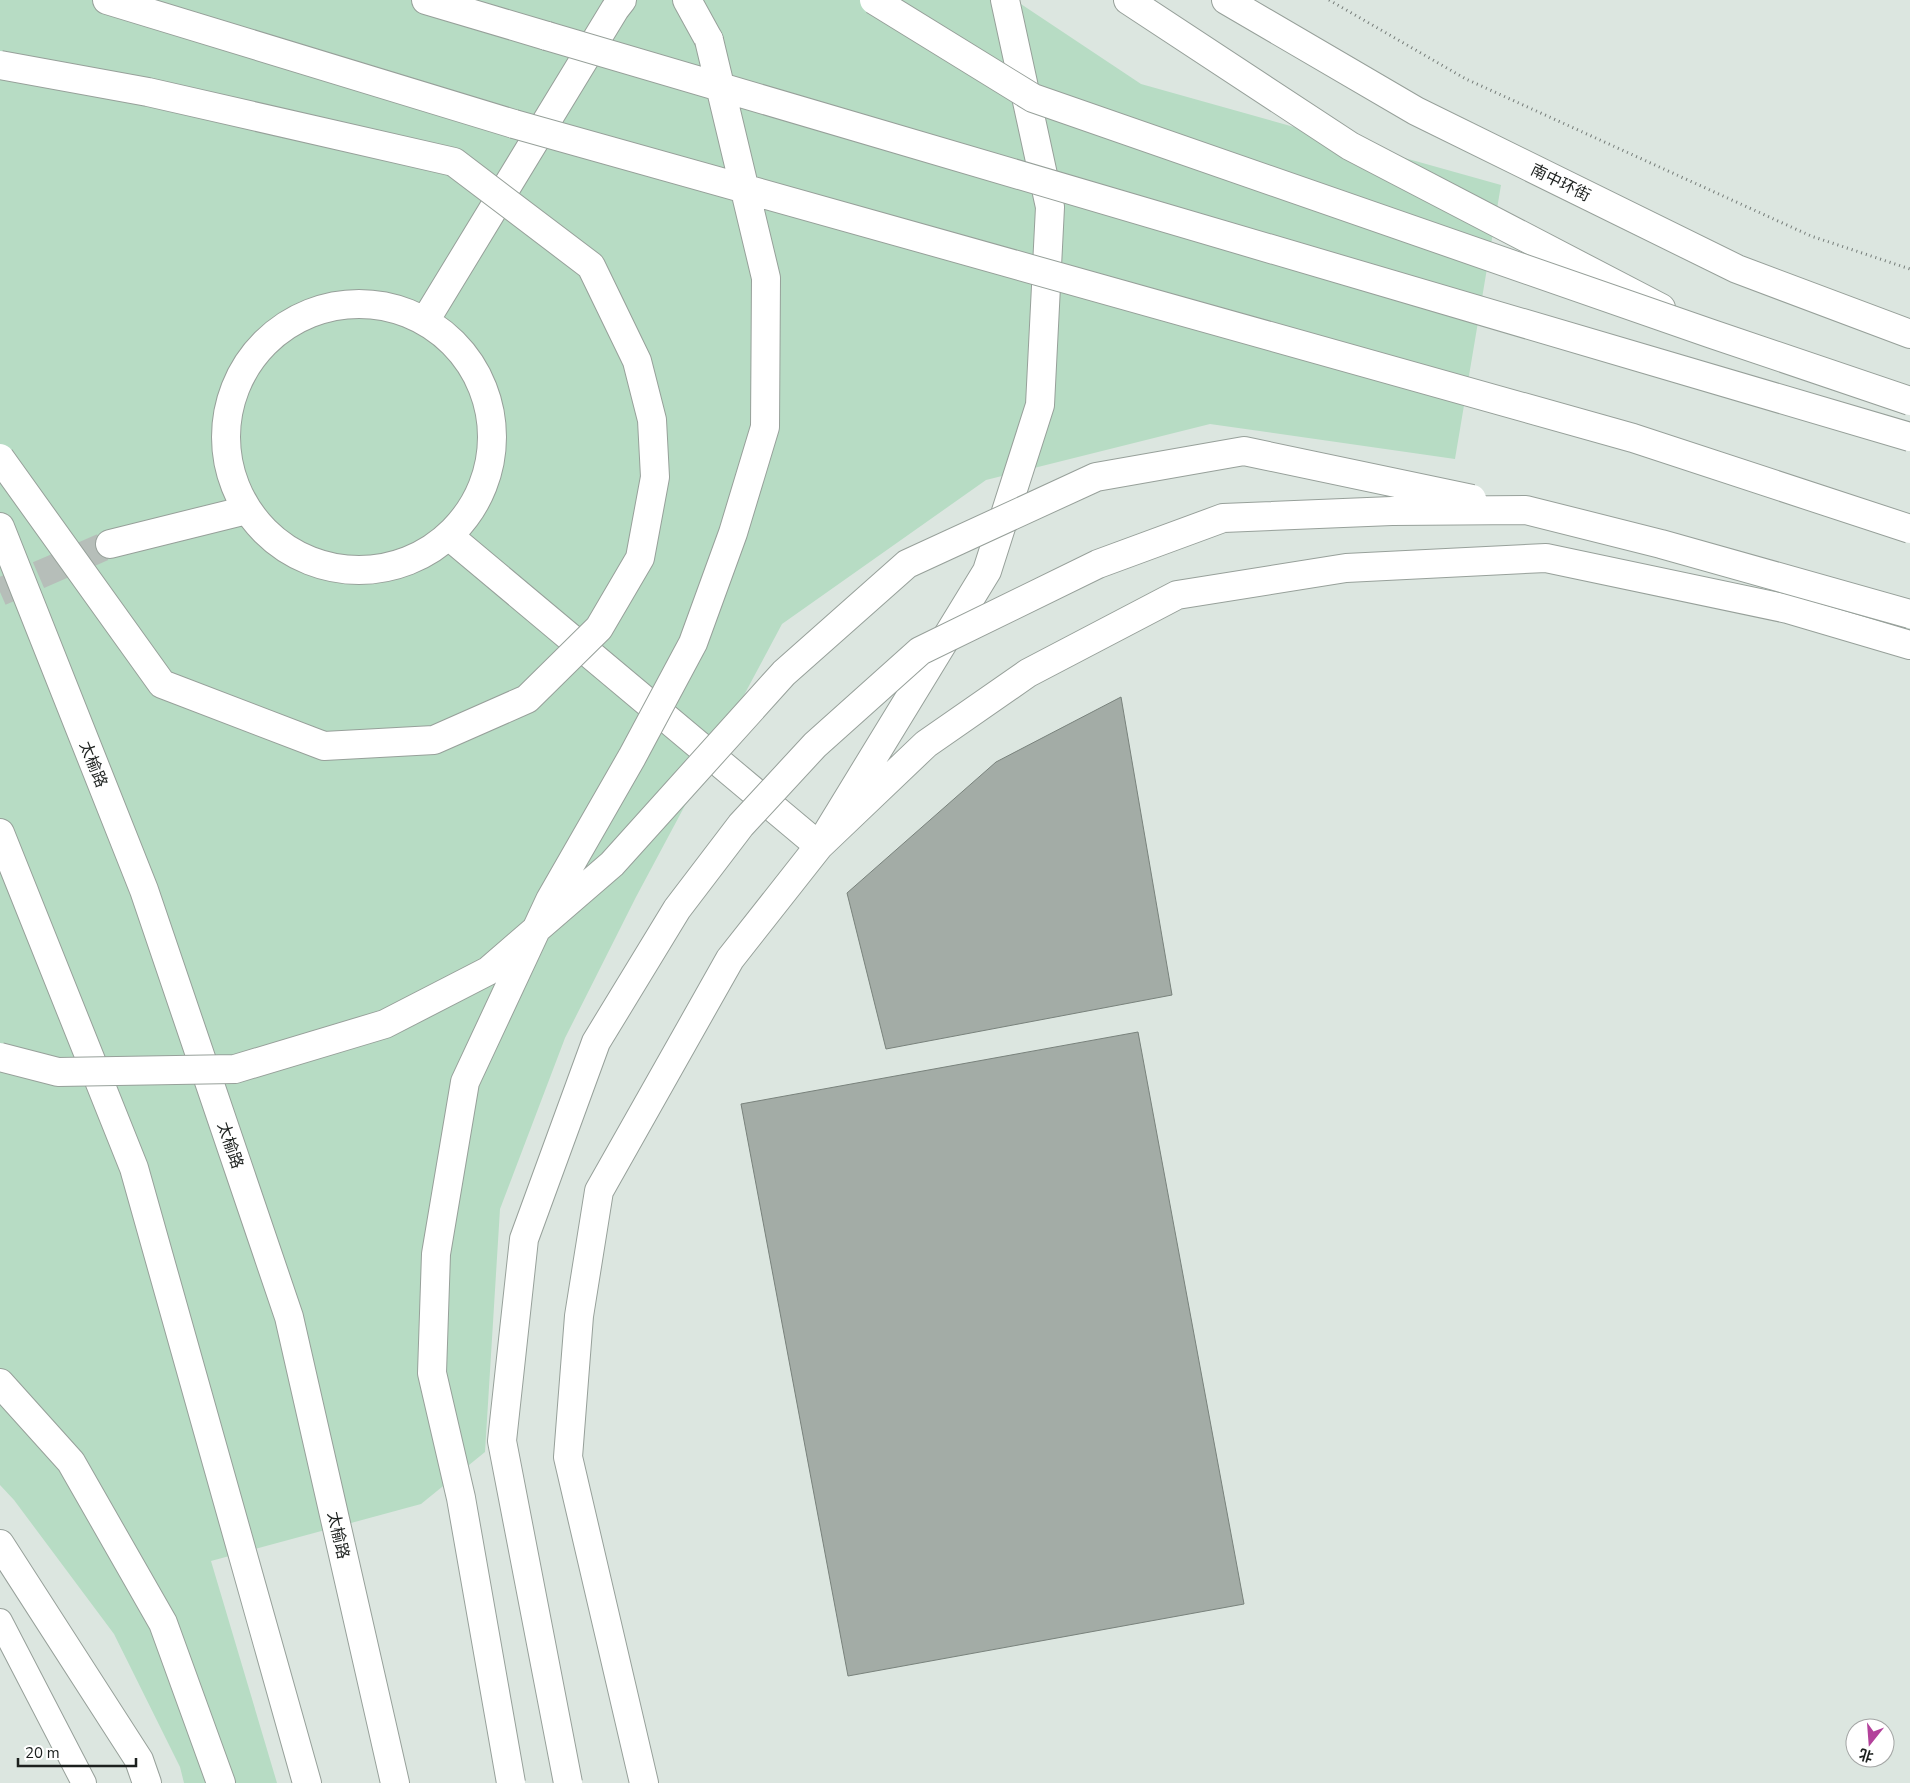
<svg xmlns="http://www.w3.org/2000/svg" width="1910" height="1783" font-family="'Nunito Sans','Noto Sans SC',sans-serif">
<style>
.green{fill:#b7dcc4}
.building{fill:#a3aca6;stroke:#79827c}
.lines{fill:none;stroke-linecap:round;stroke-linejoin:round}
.secondary-tunnel{stroke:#b6beb9;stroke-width:28;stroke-dasharray:28 14;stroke-linecap:butt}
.lane-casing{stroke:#97a09a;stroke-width:26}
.secondary-casing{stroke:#97a09a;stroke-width:30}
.primary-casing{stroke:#97a09a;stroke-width:30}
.highway-casing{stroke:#97a09a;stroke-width:30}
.path{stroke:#757c78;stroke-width:3;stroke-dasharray:1 4;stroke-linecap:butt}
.lane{stroke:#fff;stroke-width:24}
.secondary{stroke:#fff;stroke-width:28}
.primary{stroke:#fff;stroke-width:28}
.highway{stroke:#fff;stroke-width:28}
.highway-bridge-casing{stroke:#97a09a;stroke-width:30;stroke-linecap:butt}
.highway-bridge{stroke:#fff;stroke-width:28}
.labels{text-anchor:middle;stroke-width:4;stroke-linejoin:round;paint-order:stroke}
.street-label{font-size:16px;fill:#1c201e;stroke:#fff}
</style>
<rect width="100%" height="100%" fill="#dce6e0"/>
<path class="green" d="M0,0H1015L1141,84L1501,185L1455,459L1210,424L986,480L782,624L636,897L565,1038L500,1209L485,1452L421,1504L211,1561L277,1783H184L180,1767L114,1634L14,1500L0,1485Z"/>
<path class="building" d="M1121,697L1172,995L886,1049L847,893L996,762Z
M1138,1032L1244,1604L848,1676L741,1104Z"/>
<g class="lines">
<path class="secondary-tunnel" d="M0,592L110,544"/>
<g class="lane-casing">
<path id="lane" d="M0,1621L84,1783"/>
</g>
<g class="secondary-casing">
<path id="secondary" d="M226 437a133 133 0 1 1 266 0a133 133 0 1 1-266 0Z
M425,321L615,9L622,0
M449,536L819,846L987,571L1040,405L1050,207L1005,0
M110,544L247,510
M0,1544L139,1760L147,1783
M644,1783L568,1457L579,1316L599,1191L730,959L819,846L926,744L1028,673L1177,595L1346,568L1546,558L1788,609L1910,645"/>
</g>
<g class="primary-casing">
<path id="primary" d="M1226,0L1416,111L1737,269L1910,334"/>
</g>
<g class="highway-casing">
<path id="highway" d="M107,0L514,124
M426,0L547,36
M687,0L709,40
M1128,0L1350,146L1661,308
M0,527L144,890L289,1317L395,1783
M0,833L134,1168L307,1783
M0,1383L71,1462L163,1623L221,1783"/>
</g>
<path class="path" d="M1329,0L1466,79L1811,236L1910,269"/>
<use href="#lane" class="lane"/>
<use href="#secondary" class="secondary"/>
<use href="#primary" class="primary"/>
<use href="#highway" class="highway"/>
<g class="highway-bridge-casing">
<path id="highway-bridge" d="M874,0L1033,98L1712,334L1910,401
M547,36L1910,437
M0,65L148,92L454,162L591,266L637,361L652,420L655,477L640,558L599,628L527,699L434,740L324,746L162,684L0,458
M514,124L1633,438L1910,529
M0,1057L58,1072L235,1069L385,1024L488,971L612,864L784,673L907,564L1096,477L1244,451L1472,499
M511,1783L461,1498L432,1373L436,1254L465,1082L550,900L632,757L693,643L733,533L765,427L766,278L709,40
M568,1783L502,1441L524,1239L596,1042L677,909L741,825L815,745L920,651L1098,564L1223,518L1392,511L1526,510L1661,544L1910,614"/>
</g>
<use href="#highway-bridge" class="highway-bridge"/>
</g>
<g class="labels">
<g class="street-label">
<text transform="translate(1561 182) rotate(26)" y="6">南中环街</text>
<text transform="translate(94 764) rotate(68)" y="6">太榆路</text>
<text transform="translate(231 1145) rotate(71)" y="6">太榆路</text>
<text transform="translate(339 1535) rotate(77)" y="6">太榆路</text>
</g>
</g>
<g transform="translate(1870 1743) rotate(197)"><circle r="24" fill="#ffffff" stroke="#a4a6a5"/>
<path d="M0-4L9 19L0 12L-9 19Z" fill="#b3419b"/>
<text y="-8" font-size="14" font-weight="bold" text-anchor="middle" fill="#1c201e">北</text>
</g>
<path d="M18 1758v8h118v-8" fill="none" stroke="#1c201e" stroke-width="2.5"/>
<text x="25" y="1758" font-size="15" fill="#1c201e" stroke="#ffffff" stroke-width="4" paint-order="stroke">20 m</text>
</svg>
